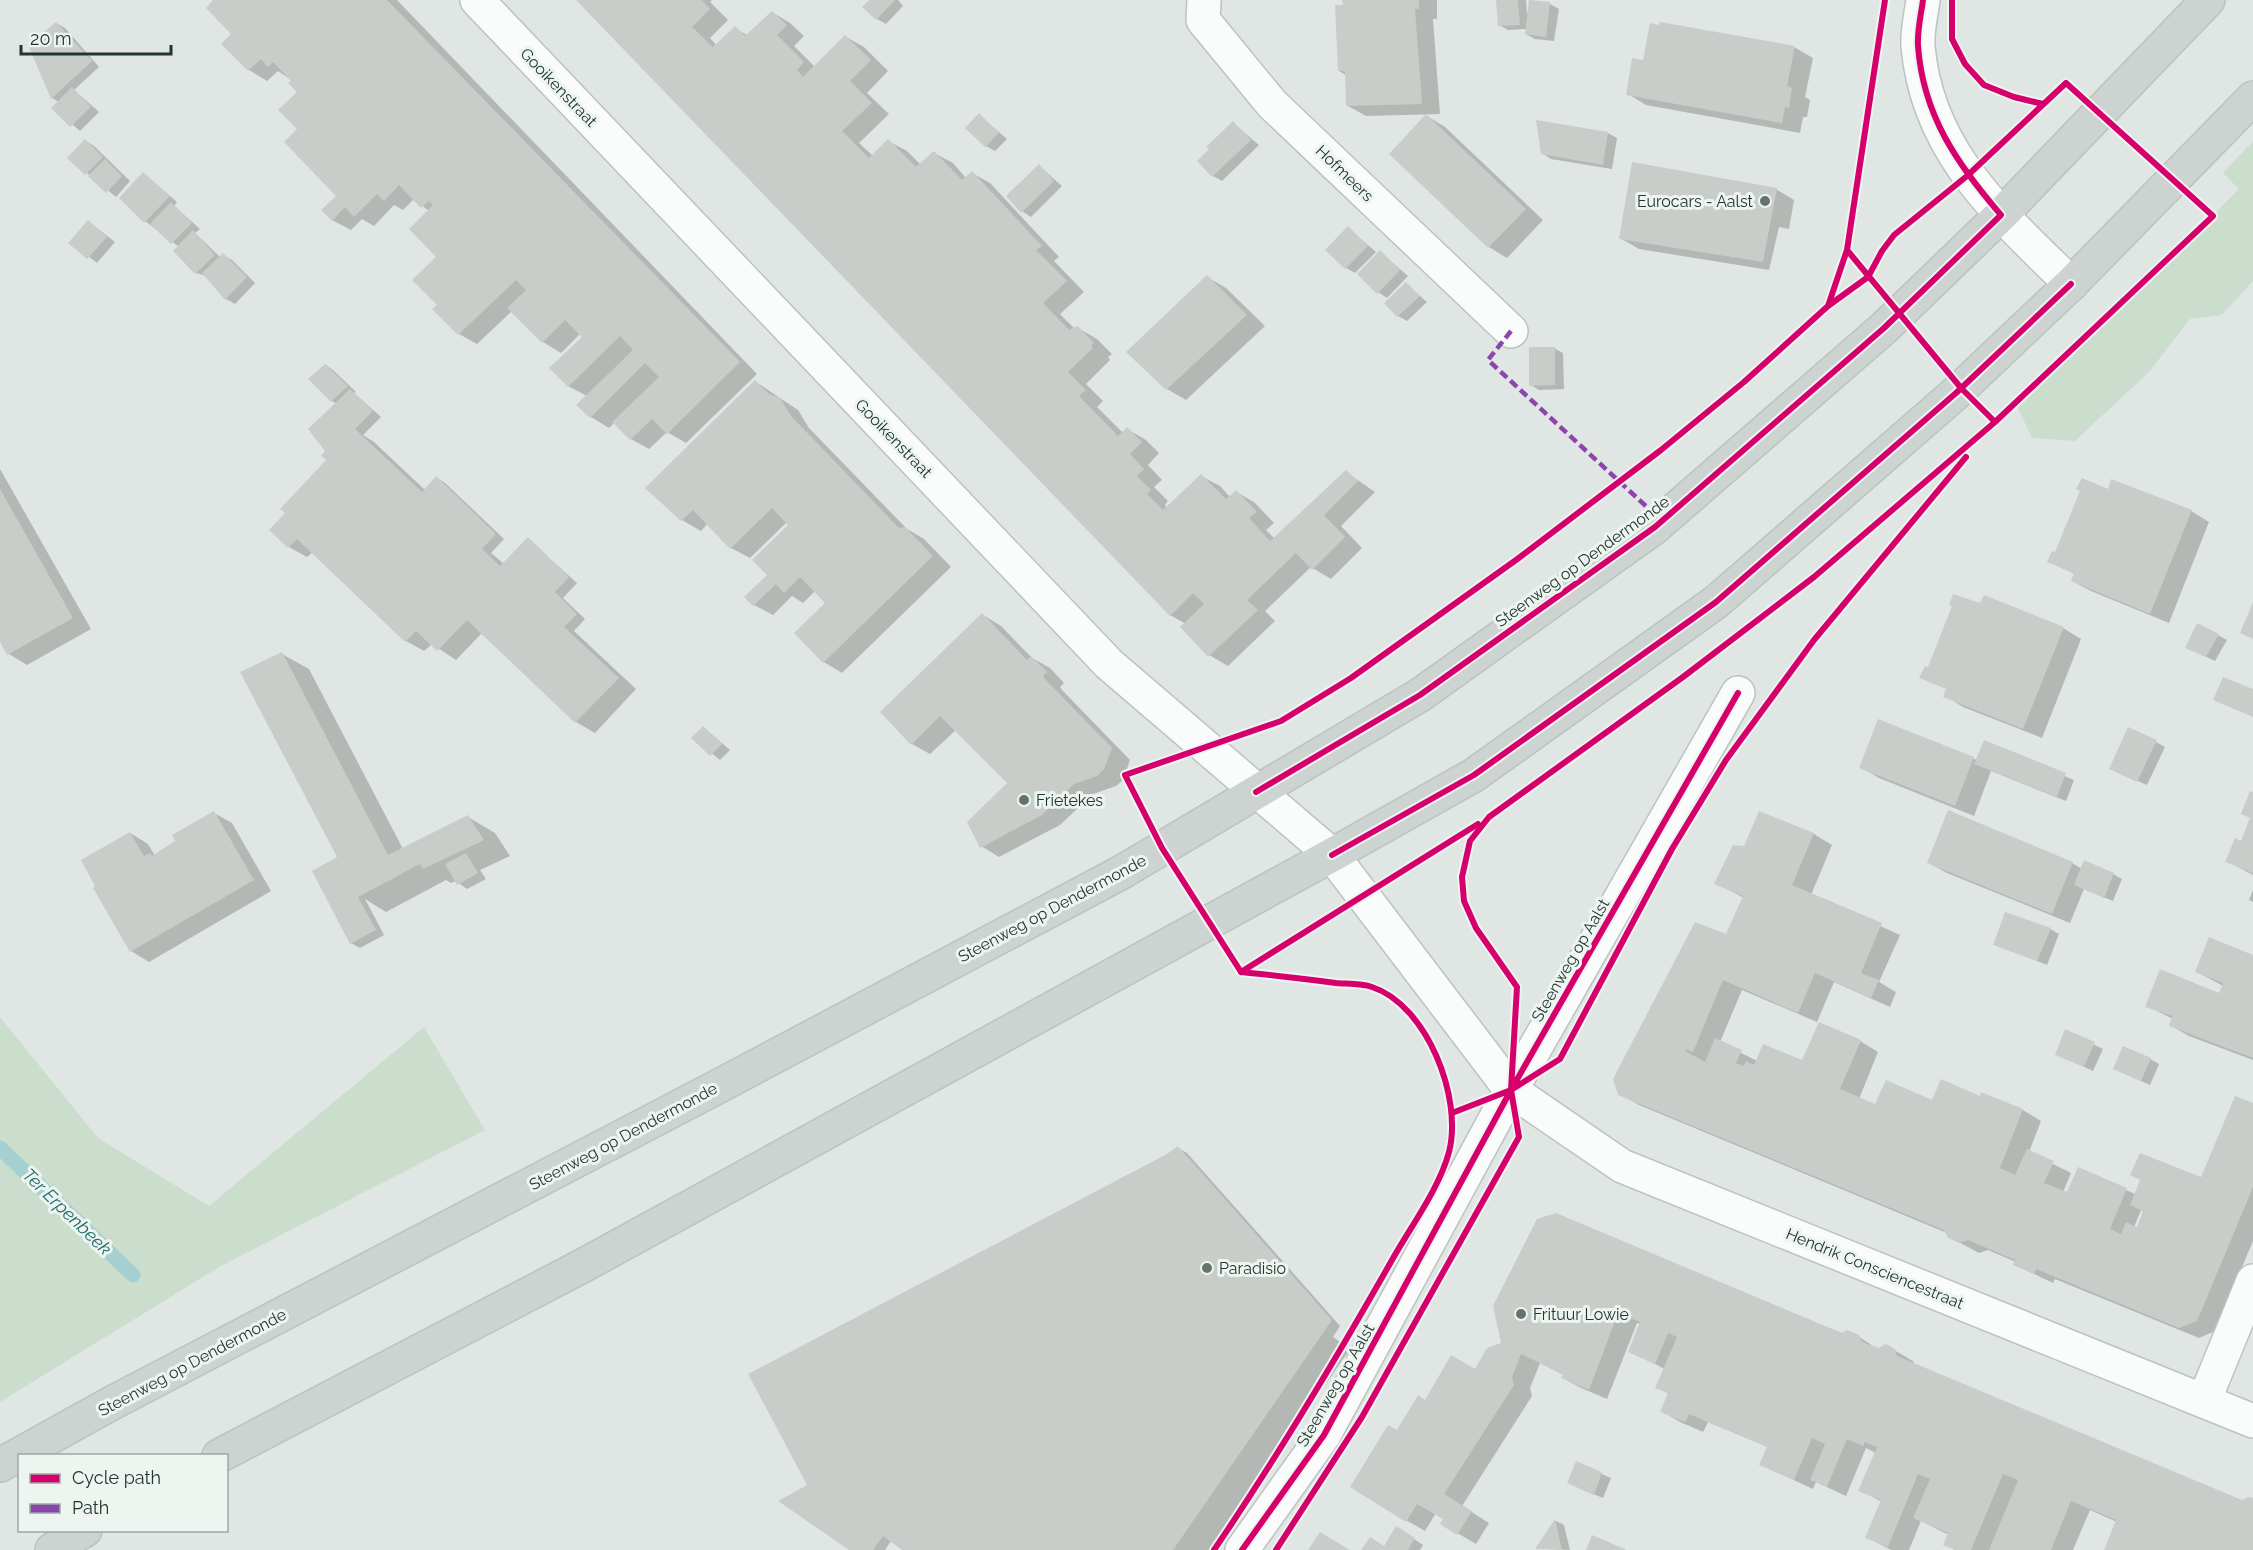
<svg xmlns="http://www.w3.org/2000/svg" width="2253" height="1550" font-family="Raleway,sans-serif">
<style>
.green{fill:#cbdece}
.shadow{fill:#0003;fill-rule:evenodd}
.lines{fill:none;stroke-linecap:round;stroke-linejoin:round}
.stream{stroke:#a4d0d1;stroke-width:15}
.building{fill:#c8cdca}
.minor-casing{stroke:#bdc3c0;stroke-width:36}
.major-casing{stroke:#bbc3bf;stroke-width:36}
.minor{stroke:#fafbfb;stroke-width:33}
.major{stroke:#ccd3d0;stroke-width:33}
.quiet{stroke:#8e44ad;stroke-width:4.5;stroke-dasharray:9 4.5;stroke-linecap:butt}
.cycleway-casing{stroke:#eef5f1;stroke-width:10}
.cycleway{stroke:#d6006c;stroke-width:6}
.poi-dot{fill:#64746d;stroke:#eef5f1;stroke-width:2}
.labels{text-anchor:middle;stroke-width:6;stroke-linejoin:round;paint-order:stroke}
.street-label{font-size:16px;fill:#21362e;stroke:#eef5f1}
.poi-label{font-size:16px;fill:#21362e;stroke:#eef5f1;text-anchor:start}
.water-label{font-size:18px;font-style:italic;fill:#22696c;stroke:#eef5f1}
</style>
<rect width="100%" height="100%" fill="#e0e6e3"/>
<path class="green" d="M2253,141V281L2222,315L2190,319L2149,372L2075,441L2032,438L2015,402L2098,330L2239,189L2223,173Z
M0,1017L98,1138L209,1206L424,1027L485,1130L221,1266L0,1402Z"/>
<path class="shadow" d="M215,0H397L757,374L686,443L667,432L649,449L631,439L615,422L609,428L591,417L587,396L568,386L584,337L581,333L561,353L543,342L512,311L477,344L459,334L439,305L438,257L429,211L414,199L403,210L394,205L374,226L362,219L351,230L332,220L338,196L300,129L299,92L293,81L278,71L267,81L249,70Z
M577,0H712L710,2L728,20L710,38L717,46L735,28L748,36L772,12L790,23L804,36L794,46L815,67L846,37L864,47L888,71L867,93L889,114L859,143L873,156L888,141L907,151L921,165L934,153L953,163L966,178L972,173L990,183L1059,257L1054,261L1084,292L1060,314L1075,329L1078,328L1097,339L1112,354L1108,357L1110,360L1086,384L1103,401L1097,407L1123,433L1127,429L1146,440L1159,453L1148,465L1162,480L1154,487L1168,501L1165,505L1167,508L1201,476L1220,486L1230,497L1236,492L1254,502L1274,523L1266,530L1275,539L1346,472L1375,492L1341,526L1362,548L1331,579L1311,567L1265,611L1275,621L1228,666L1209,655L1186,624L1170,615Z
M872,0H898L903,6L886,24L877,19Z
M1344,0H1437V19H1433L1440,114L1366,116L1348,106L1346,75L1339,71Z
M1497,0H1526L1527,15L1531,1L1550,4L1559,9L1554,41L1535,39L1526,34L1527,29L1508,30L1499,25Z
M56,23L65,28L99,67L74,90L99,112L80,131L53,108L59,102L52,98L30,45Z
M1794,47L1813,58L1805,97L1810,100L1807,117H1803L1800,133L1646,105L1628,94Z
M979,115L1007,139L995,151L986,146Z
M1427,116L1445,127L1543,220L1507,258L1489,247L1391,154Z
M1233,123L1259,145L1222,181L1213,176Z
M1608,133L1617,138L1612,169L1551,159L1542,153Z
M86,141L94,146L130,181L116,197L69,158Z
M1039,166L1062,186L1031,217L1022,211Z
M143,173L177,202L174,206L200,229L195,233L220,257L223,255L232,260L255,283L235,304L226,299L206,276L196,273L179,247L145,221Z
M1776,189L1794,200L1789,229L1779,227L1769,270L1639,249L1620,238Z
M89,222L115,242L97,263L71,242Z
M1348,228L1376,252L1355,273L1346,268Z
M1380,252L1408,276L1387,298L1378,292Z
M1207,277L1226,288L1265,326L1186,400L1167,389L1128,352Z
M1406,284L1427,302L1407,321L1398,316Z
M1554,348L1563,353L1564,389L1539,390L1531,385Z
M326,365L334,371L356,392L354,393L381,417L363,435L374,442L426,491L437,478L445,483L504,539L491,553L504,564L528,539L577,583L563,598L585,619L574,631L636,689L595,733L576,722L482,633L456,660L432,644L424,651L406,641L313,552L307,557L289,547L328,460L337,404L332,401Z
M756,382L798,410L809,428L907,529L924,539L951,567L842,673L824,662L827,603L815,591L803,603L792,596L773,615L754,605L790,525L787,522L750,558L731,548L708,523L701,531L682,520L647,488Z
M0,469L91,629L27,665L9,654L0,639Z
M2109,491L2191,511L2209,522L2169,623L2091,591L2072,581L2075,574L2049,562L2062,556Z
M1981,606L2063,628L2081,639L2042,738L1963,707L1945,696L1948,690L1935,672Z
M983,615L1001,626L1032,658L1050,668L1064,683L1060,687L1062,690L1130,760L1123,780L1116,786L1093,794L1060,825L999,857L981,846L1009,783L956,730L930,754L912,744Z
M2218,635L2227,640L2215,661L2196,652Z
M282,654L309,669L403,849L468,817L495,833L510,856L480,870L486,879L467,889L456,881L451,883L446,880L386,912L365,899L384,935L360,948L351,943L339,858Z
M1879,721L1977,760L1985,742L2074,780L2066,801L1991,771L1974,816L1879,778L1861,767Z
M703,727L730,750L720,760L693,738Z
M2156,742L2165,747L2147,785L2119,773Z
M2253,794V875L2227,861L2242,843L2252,819Z
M214,813L232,823L271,891L149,962L131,951L130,833L148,844L155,856Z
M1759,813L1814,834L1832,845L1811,895L1900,935L1879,982L1896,992L1890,1007L1834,982L1817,1022L1742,990L1720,1042L1757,1061L1803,1062L1860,1041L1878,1052L1859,1099L1876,1106L1980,1098L1982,1094L2023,1110L2041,1121L2029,1152L2071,1173L2063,1192L2068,1194L2079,1169L2135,1194L2202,1179L2253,1104V1241L2215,1331L2199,1338L2055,1279L2053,1283L2015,1265L2016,1262L1988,1250L1979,1253L1949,1237L1947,1233L1639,1105L1620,1094L1727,936L1744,898L1716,883L1745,848ZM2141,1210L2144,1212L2137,1229L2134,1227Z
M1929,863H2072L2082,869L2113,874L2122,879L2113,901L2084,889L2070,923L1947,873Z
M2253,890V902L2249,900Z
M2050,929L2059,934L2047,965L1995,944Z
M2253,956V1060L2189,1036L2170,1025L2173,1019L2147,1006L2220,995L2223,986L2197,972Z
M2066,1031L2103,1049L2093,1071L2057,1054Z
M2150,1059L2159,1064L2150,1085L2123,1073Z
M1178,1148L1187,1153L1340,1326L1333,1337L1350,1349L1211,1550H904L891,1541L885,1550H852L809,1486Z
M1538,1221L1842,1335L1858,1336L1879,1350H1894L1913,1361L1914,1365L2242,1501L2253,1500V1550H2106L2117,1522L2090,1510L2073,1550H1955L1949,1535L1921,1521L1909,1550H1891L1867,1537L1882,1502L1860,1490L1876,1453L1866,1448L1846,1496L1816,1482L1813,1489L1761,1465L1768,1447L1708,1422L1703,1432L1680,1422L1662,1411L1669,1394L1657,1387L1665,1369L1630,1352L1641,1324L1637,1323L1607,1399L1581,1388L1563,1378L1564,1375L1540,1363L1530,1388L1532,1396L1462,1506L1489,1523L1476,1544L1442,1524L1445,1519L1436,1513L1425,1531L1406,1520L1397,1432L1426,1402L1475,1371L1503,1344Z
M1577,1463L1611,1478L1603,1498L1578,1488Z
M1556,1521L1564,1525L1570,1550L1538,1548Z
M1405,1533L1423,1545L1420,1550H1362L1385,1547Z"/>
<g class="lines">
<path class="stream" d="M0,1148L133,1275"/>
</g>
<path class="building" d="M213,0H387L740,362L667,434L652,419L630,440L612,422L659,377L645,363L590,418L576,405L633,350L620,336L568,387L549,368L582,337L565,320L542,343L507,308L526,290L516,280L458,335L432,309L437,305L412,280L436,257L409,229L433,205L429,201L421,208L399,185L384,201L377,194L354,217L345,207L332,221L321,210L336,196L284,142L297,129L278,110L297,92L288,83L291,81L273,62L268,67L261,59L248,71L221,44L231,34L206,8Z
M576,0H702L710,9L692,27L713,47L735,26L745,36L772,11L787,25L777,35L804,62L797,70L803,77L845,35L871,60L850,81L872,103L842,131L869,158L888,139L916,167L934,151L962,180L972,171L1042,246L1036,250L1067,281L1043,303L1069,330L1078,326L1094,343L1091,346L1093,348L1068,372L1086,390L1079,396L1118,436L1127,427L1142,442L1130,454L1144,469L1137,476L1151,490L1147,494L1163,510L1201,474L1226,499L1236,490L1257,512L1249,518L1270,541L1346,470L1358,481L1324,515L1345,537L1312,570L1296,553L1247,600L1258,610L1208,657L1180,627L1204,604L1193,593L1170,616Z
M869,0H895L876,20L862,7Z
M1342,0H1419V9H1415L1422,104L1346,106L1345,71H1338L1335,5H1343Z
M1496,0H1518L1520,25L1498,26Z
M1529,0L1550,2L1546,37L1525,34Z
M56,22L92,61L51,99L28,45Z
M1660,22L1795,46L1787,86L1792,88L1789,108L1785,107L1782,123L1626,95L1632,58L1643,60L1650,23L1659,25Z
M72,87L91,107L70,127L51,108Z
M979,113L999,133L985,147L965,128Z
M1426,114L1526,209L1488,248L1389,154Z
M1536,120L1608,132L1603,165L1541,154Z
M1233,121L1251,140L1212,177L1197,161L1209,149L1206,147Z
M85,139L103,157L85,175L67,158Z
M105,159L122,176L106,193L88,176Z
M1632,162L1777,188L1763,262L1619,239Z
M1039,164L1054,181L1021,213L1006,196Z
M143,172L170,196L144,223L119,198Z
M171,202L192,223L171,244L150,224Z
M88,220L107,237L87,259L68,243Z
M1348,226L1368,246L1345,269L1325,250Z
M193,230L215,255L195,274L173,251Z
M1380,250L1400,270L1377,294L1357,274Z
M223,253L247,277L225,300L202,273Z
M1207,275L1247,315L1166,390L1126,352Z
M1406,282L1420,296L1397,317L1384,303Z
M1529,347H1555V385L1529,386Z
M325,364L348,386L331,402L308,379Z
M755,380L769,394L780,398L791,416L899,528L905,527L933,556L823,663L794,633L825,603L800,577L784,593L776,584L753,606L744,597L767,575L752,560L788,525L772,508L730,549L693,510L681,521L645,488Z
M350,389L373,411L355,429L422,492L436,476L496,534L482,549L500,566L528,537L569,577L555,592L577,614L564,627L619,678L575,723L467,620L437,651L416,631L405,642L297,539L288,548L269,530L285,513L280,509L326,460L321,456L325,451L308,429Z
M2082,478L2108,489L2111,479L2192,510L2150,614L2071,581L2074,573L2047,562L2052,551L2055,552L2080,491L2076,489Z
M0,489L73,618L7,655L0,642Z
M1953,594L1980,603L1984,595L2064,627L2023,729L1943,697L1946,689L1919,678L1925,666L1928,667L1952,606L1949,605Z
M2253,602V639L2240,633Z
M982,613L1027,660L1031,656L1047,672L1043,676L1044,678L1112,748L1104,769L1097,776L1074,784L1042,815L980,848L967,822L1007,783L940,716L911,745L880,712Z
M2197,623L2219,634L2206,657L2185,648Z
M282,652L388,855L468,815L484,840L423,869L420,864L358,897L376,930L350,944L312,871L337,857L240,672Z
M2223,677L2253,689V717L2213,700Z
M1878,719L1974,757L1955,806L1859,768Z
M703,726L722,744L710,756L691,738Z
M2128,727L2157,740L2137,782L2109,769Z
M1984,740L2066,773L2057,797L1974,764Z
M2250,791L2253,792V873L2225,862L2235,838L2241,841L2250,818L2241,814Z
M1948,810L2073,862L2052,914L1927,863Z
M214,811L254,880L130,952L93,888L95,886L81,860L130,832L144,856L150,853L152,856L175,841L172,835Z
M1759,811L1814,833L1792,885L1882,923L1861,973L1879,980L1871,998L1815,973L1798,1013L1723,980L1693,1052L1686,1049L1685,1051L1705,1062L1715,1038L1742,1050L1736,1063L1744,1066L1746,1061L1754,1065L1763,1044L1802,1060L1819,1022L1861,1040L1840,1089L1875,1104L1886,1080L1932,1100L1941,1079L1980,1096L1981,1092L2023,1109L2000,1168L2015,1175L2027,1149L2054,1161L2044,1183L2067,1192L2078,1167L2127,1188L2110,1229L2121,1234L2126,1222L2137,1227L2143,1211L2130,1205L2140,1180L2130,1175L2140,1153L2201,1177L2235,1096L2253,1103V1187L2197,1321L2179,1328L2036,1269L2034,1274L2013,1265L2015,1260L1968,1240L1959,1243L1948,1238L1944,1230L1618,1095L1613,1079L1695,922L1726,934L1743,896L1714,884L1733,845L1744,846Z
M466,853L478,873L457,885L445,864Z
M2084,860L2114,873L2104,898L2074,885Z
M2005,912L2051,928L2037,961L1993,945Z
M2209,937L2253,955V1058L2169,1026L2172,1016L2145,1007L2160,969L2219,993L2223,983L2195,972Z
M2065,1029L2095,1042L2084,1067L2055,1055Z
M2123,1046L2151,1058L2141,1081L2113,1069Z
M1178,1146L1332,1320L1173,1550H902L883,1536L873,1550H849L778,1501L807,1485L748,1374L1167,1154Z
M1556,1213L1842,1333L1847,1330L1859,1335L1861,1341L1867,1344L1879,1348L1886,1344L1895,1349L1897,1356L2242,1500L2248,1497L2253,1498V1550H2104L2116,1520L2071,1501L2051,1550H1989L2018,1480L2003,1474L1971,1550H1955L1943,1545L1948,1533L1913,1518L1930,1479L1918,1474L1888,1547L1865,1538L1881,1500L1858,1491L1877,1447L1865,1442L1863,1446L1847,1439L1827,1487L1810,1480L1825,1444L1812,1438L1794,1480L1759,1465L1767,1447L1689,1414L1685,1422L1660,1412L1668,1393L1655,1388L1677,1337L1668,1333L1655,1364L1628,1352L1640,1322L1618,1313L1589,1390L1561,1378L1563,1374L1521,1354L1512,1377L1514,1385L1444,1494L1472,1511L1457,1535L1440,1524L1443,1519L1417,1504L1406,1522L1350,1487L1388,1425L1397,1430L1418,1395L1425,1400L1451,1355L1475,1369L1487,1348L1501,1343L1493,1306L1537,1219Z
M1576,1461L1602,1472L1594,1495L1567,1483Z
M1555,1519L1562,1550L1535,1549Z
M1396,1526L1415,1538L1408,1550H1361L1370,1537L1384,1546Z
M1320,1532L1350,1550H1308Z
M1592,1535L1627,1550H1586Z"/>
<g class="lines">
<g class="minor-casing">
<path id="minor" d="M477,0L1109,664L1332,855L1511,1090L1622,1166L2253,1421
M1204,0L1203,20L1272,104L1511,331
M1923,0C1921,15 1917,31 1918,46C1927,152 2000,214 2071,284
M2204,1401L2253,1281
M1242,1550L1324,1435L1511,1090L1738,693"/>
</g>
<g class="major-casing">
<path id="major" d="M219,1456L586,1264L1332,855L1474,775L1716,602L1956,393L2071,284L2253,98
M0,1465L112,1403L719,1086L1122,872L1420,695L1655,527L1884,328L2001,215L2208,0
M52,1550L85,1530"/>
</g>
<use href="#minor" class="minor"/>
<use href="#major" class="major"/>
<path class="quiet" d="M1511,331L1488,360L1662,521"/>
<g class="cycleway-casing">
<path id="cycleway" d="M1952,0V39L1965,64L1984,85L2014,97L2043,104
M1847,250L1961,388L1995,422
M1256,792L1420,695L1655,527L1884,328L2001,215C1957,164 1923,115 1918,46C1917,31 1921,15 1923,0
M1332,855L1474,775L1716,602L1956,393L2071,284
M1241,972L1162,848L1125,775L1281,721L1351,678L1516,560L1661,450L1744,382L1828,306L1847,250L1885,0
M1241,972L1478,824
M1452,1113L1511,1090L1560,1059L1672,849L1726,760L1814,640L1966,457
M1214,1550C1278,1456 1336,1359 1392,1260C1411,1226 1439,1189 1449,1152C1463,1098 1427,1005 1372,987C1361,983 1347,984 1336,983C1304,979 1273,975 1241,972
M1242,1550L1324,1435L1511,1090L1738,693
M1276,1550L1362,1417L1519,1137L1511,1090L1517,987L1476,928L1464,901L1462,877L1470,841L1489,817L1683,677L1814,577L1995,422L2213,216L2066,83L1967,176L1894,235L1882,251L1868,277L1828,306"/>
</g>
<use href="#cycleway" class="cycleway"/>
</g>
<g class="poi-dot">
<circle cx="1765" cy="201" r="6"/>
<circle cx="1024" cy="800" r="6"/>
<circle cx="1207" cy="1268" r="6"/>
<circle cx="1521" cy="1314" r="6"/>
</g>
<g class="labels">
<g class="street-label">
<text transform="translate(559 87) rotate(46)" y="6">Gooikenstraat</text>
<text transform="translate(1345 173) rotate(44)" y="6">Hofmeers</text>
<text transform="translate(894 438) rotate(46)" y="6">Gooikenstraat</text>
<text transform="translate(1582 561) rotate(-36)" y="6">Steenweg op Dendermonde</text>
<text transform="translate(1052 908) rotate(-28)" y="6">Steenweg op Dendermonde</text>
<text transform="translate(1570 960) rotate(-60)" y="6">Steenweg op Aalst</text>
<text transform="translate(623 1136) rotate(-28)" y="6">Steenweg op Dendermonde</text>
<text transform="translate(1875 1268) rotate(22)" y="6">Hendrik Consciencestraat</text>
<text transform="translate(192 1362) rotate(-28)" y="6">Steenweg op Dendermonde</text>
<text transform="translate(1335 1385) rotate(-60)" y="6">Steenweg op Aalst</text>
</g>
<g class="poi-label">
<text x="1753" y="207" text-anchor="end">Eurocars - Aalst</text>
<text x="1036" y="806">Frietekes</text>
<text x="1219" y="1274">Paradisio</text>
<text x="1533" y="1320">Frituur Lowie</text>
</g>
<g class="water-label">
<text transform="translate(67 1212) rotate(44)" y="6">Ter Erpenbeek</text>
</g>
</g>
<rect x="18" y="1454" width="210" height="78" fill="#eef5f1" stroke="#9ca9a3" stroke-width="1.5"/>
<rect x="30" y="1474" width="30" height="9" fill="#d6006c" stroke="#9ca9a3" stroke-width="1.5"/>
<text x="72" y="1484" font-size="18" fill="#21362e">Cycle path</text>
<rect x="30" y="1504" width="30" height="9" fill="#8e44ad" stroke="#9ca9a3" stroke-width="1.5"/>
<text x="72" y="1514" font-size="18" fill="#21362e">Path</text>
<path d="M21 45v9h150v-9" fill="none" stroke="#21362e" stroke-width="3"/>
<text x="30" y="45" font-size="18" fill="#21362e" stroke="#eef5f1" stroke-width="4.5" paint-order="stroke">20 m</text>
</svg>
